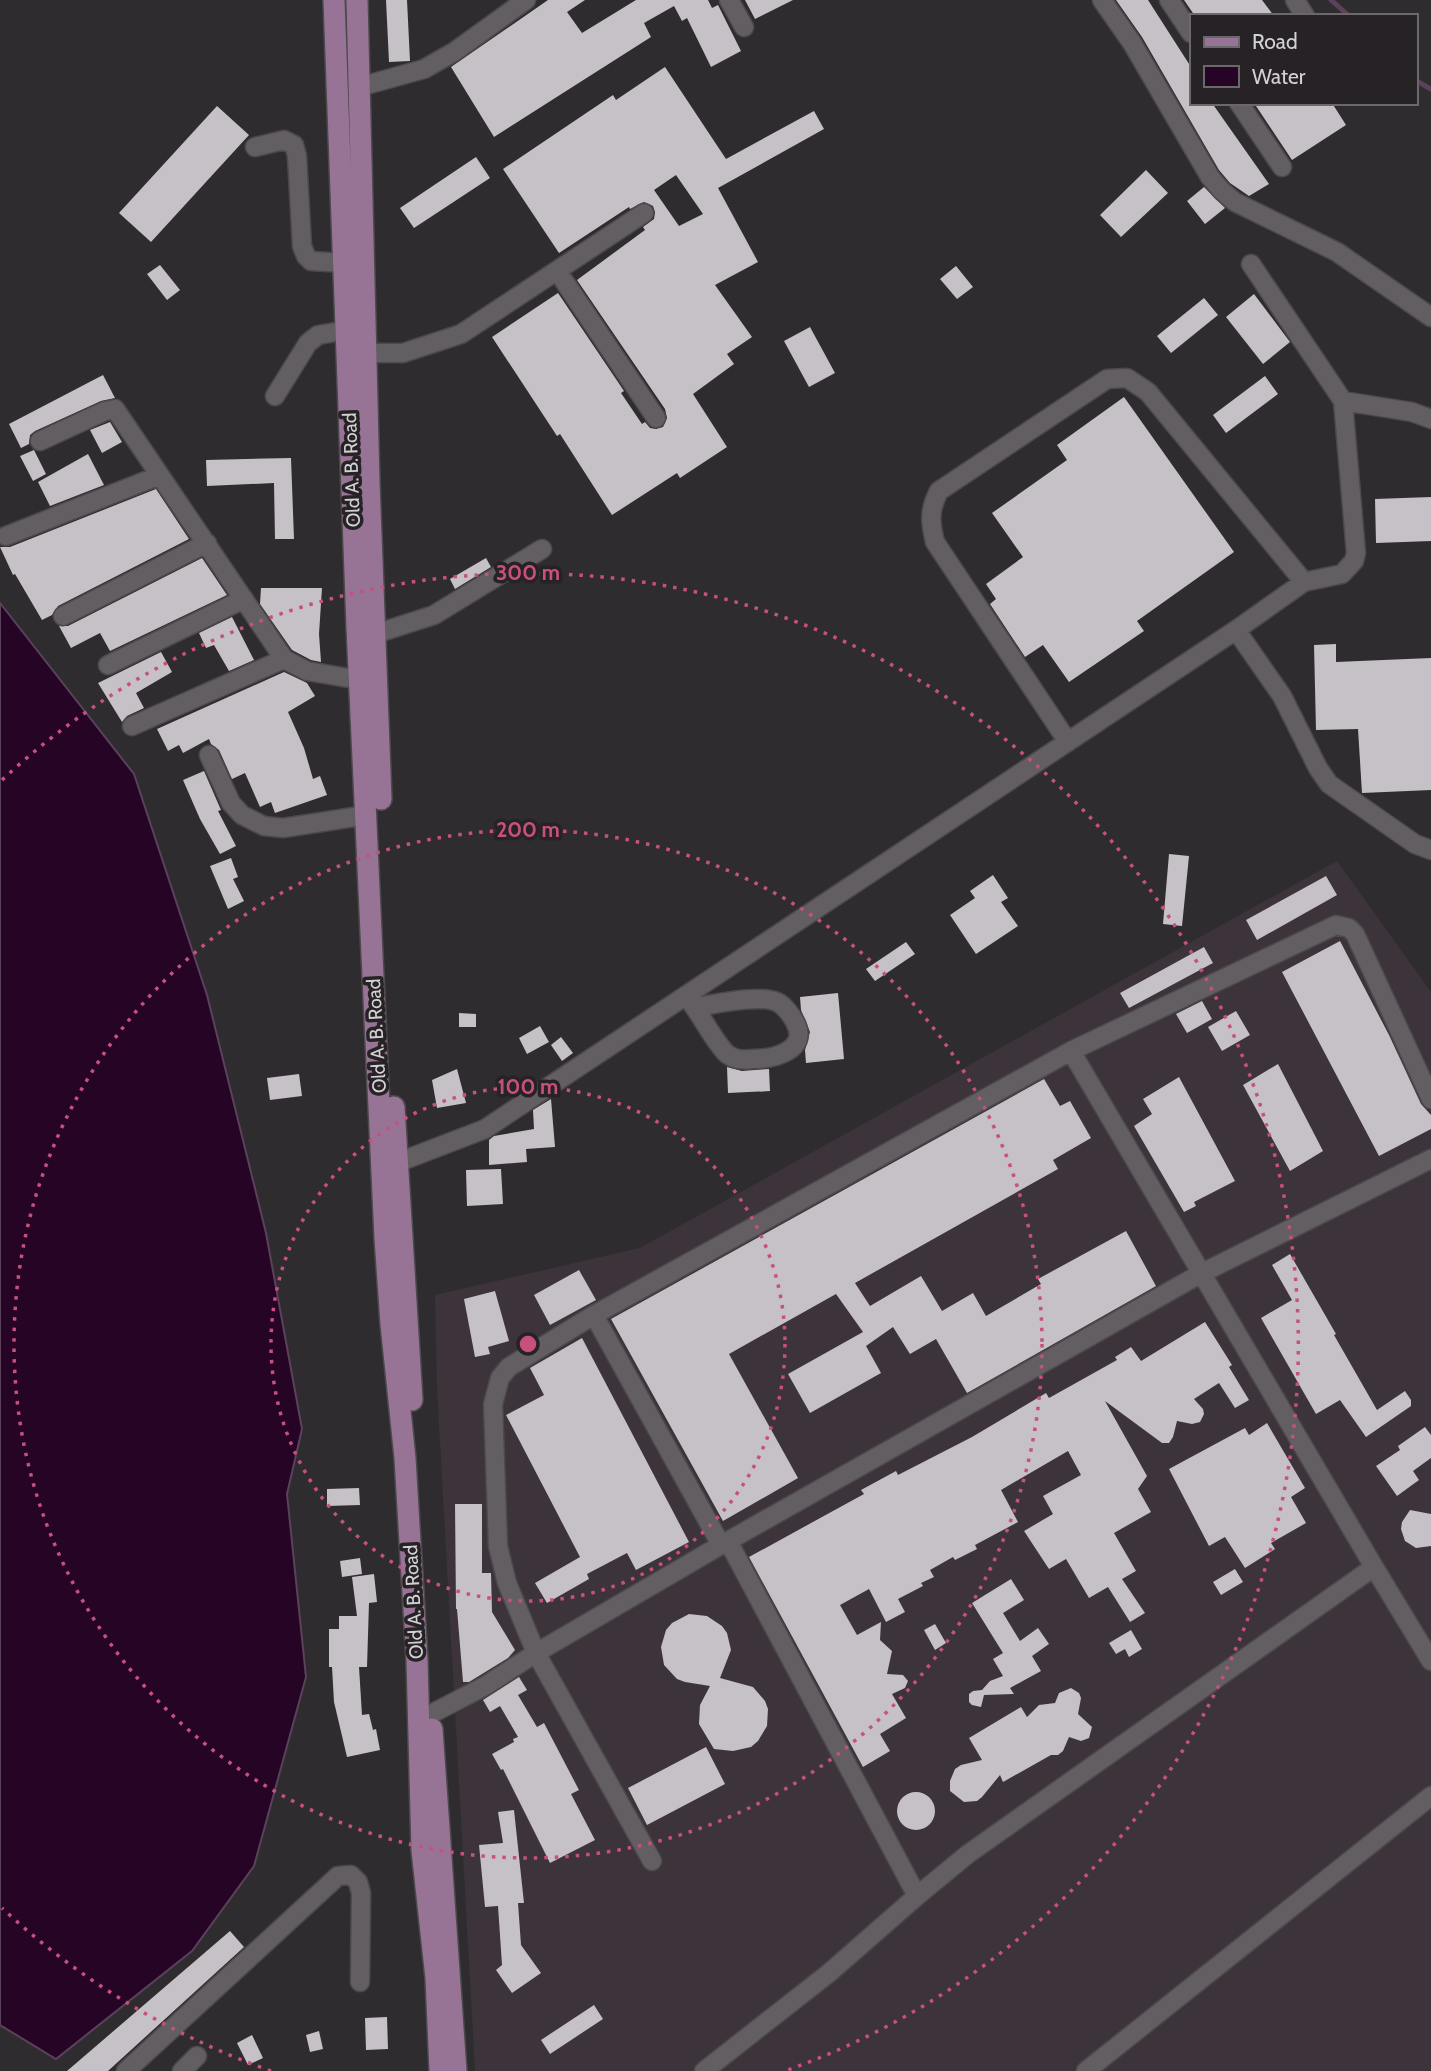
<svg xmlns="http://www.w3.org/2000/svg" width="1431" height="2071" font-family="Cabin,sans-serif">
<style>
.built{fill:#3c333b}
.water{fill:#260426;stroke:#5a425a;stroke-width:2}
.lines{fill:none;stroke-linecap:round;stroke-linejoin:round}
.stream{stroke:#5a425a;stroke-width:5}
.building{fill:#c6c1c6;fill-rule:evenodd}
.minor-casing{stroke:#4c494c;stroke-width:21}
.major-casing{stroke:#4c494c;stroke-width:24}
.minor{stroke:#625e62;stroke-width:18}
.major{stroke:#977496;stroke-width:21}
.ring{fill:none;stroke:#c7507f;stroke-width:3.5;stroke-dasharray:3.5 7}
.labels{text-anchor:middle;stroke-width:7;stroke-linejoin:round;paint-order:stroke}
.street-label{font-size:19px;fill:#d3d1d3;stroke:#262225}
.centre{fill:#c7507f;stroke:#262225;stroke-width:3.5}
.ring-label{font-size:21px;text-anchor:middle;font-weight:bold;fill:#c7507f;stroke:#262225;stroke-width:7;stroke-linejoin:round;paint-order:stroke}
</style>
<rect width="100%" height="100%" fill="#2f2c2f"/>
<path class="built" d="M1337,861L1431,992V2071H475L437,1388L435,1295L640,1248Z"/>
<path class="water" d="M0,603L134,774L207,995L266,1233L302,1429L287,1494L306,1677L254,1866L192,1951L56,2059L0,2025Z"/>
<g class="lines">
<path class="stream" d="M1331,0L1349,16
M1415,80L1431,89"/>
</g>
<path class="building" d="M386,0H407L410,61L389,62Z
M548,0H585L567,12L582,33L636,0H708L712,8L718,5L741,51L711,67L687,18L682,21L674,6L644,23L651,37L494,137L451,67Z
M745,0H793L755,19Z
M1116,0H1148L1191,67V103H1212L1269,184L1249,196L1230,183L1219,170L1142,37Z
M1184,0H1262L1274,16H1195Z
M665,67L726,159L814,111L824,129L718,188L758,262L715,285L752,337L727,354L734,364L693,394L727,447L680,478L677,473L612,515L560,434L557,436L492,337L558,293L624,391L621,393L642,424L645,422L650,428L656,429L663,427L667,418L665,409L577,280L645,230L643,227L654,219L655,212L653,206L644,202L630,209L629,207L559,253L503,169L613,95L616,100ZM676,175L703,214L679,226L654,190Z
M1254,103H1332L1346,125L1292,160Z
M217,106L249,135L151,242L119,213Z
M476,157L490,178L414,228L400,208Z
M1146,170L1168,193L1121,237L1100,215Z
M1204,187L1225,208L1205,224L1187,201Z
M160,265L180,290L167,300L147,274Z
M956,266L973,287L957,299L940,279Z
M1254,294L1290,342L1263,364L1226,317Z
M1204,298L1218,315L1171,353L1157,336Z
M810,327L835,373L809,387L784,341Z
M103,375L115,398L101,401L35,431L30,435L29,444L21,448L9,424Z
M1265,376L1278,394L1226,433L1213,415Z
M1124,397L1234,552L1137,621L1144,631L1069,682L1043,645L1025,657L990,604L996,599L986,584L1023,557L992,513L1067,460L1057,445Z
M110,422L122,442L102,453L90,430Z
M34,450L46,474L33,481L20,456Z
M88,454L104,485L50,506L38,482Z
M291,458L294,539H275L274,483L207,486L206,460Z
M156,489L189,539L58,606L52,615L42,620L15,574L13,575L0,547H10Z
M1431,497V541L1376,543L1375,499Z
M202,558L227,595L110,651L100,633L71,648L59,626H68Z
M486,558L491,567L455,589L450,579Z
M261,588H322L319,634L321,662L311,660L292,650L260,604Z
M232,617L254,660L229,671L214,645L206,648L199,633Z
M1336,644V662L1431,658V790L1362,793L1358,729L1316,730L1314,645Z
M161,652L172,672L136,693L144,708L127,716L122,722L98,683Z
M284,672L307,683L315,696L288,712L304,748L313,779L320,776L327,795L275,813L271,802L260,807L245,773L232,779L219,750L211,744L209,739L183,753L179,745L168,751L157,729Z
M204,771L221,810L218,811L236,846L220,854L200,819L183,780Z
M1169,854L1189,856L1182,926L1163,924Z
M231,858L238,877L233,879L244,901L228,909L210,866Z
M993,875L1008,898L1001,902L1018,926L976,954L950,915L975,898L970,891Z
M1326,876L1337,895L1257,940L1246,920Z
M1340,941L1389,1035L1421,1104L1431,1115V1129L1379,1156L1282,972Z
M906,942L915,954L875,981L866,969Z
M1204,947L1213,963L1129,1008L1120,993Z
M838,993L844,1059L806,1063L805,1050L810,1032L801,1010L800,997Z
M1202,1001L1212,1019L1187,1033L1176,1014Z
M1236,1011L1250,1035L1222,1051L1208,1027Z
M459,1013L476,1014V1027H459Z
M540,1026L549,1042L527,1054L519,1038Z
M561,1037L573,1053L562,1061L551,1045Z
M1278,1064L1323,1151L1290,1171L1243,1085Z
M727,1067L742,1071L769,1069L770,1091L728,1093Z
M457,1069L466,1103L437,1108L432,1080Z
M299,1074L302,1096L270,1100L267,1078Z
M1179,1077L1235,1181L1194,1202L1196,1206L1184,1212L1134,1126L1152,1114L1143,1099Z
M1044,1079L1060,1106L1070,1101L1091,1138L1053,1160L1058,1169L855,1283L870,1306L921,1276L942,1311L973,1293L986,1316L1041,1284L1038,1279L1126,1231L1156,1286L967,1393L936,1339L910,1354L893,1327L866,1346L881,1373L810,1413L788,1374L863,1332L836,1294L729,1354L798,1478L723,1521L611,1319Z
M551,1099L555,1147L526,1149L527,1162L489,1165V1140L494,1136L534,1129L533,1110Z
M501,1169L503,1204L467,1206L466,1170Z
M1290,1254L1336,1334L1334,1335L1377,1410L1405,1391L1411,1400V1406L1366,1437L1340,1400L1316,1414L1261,1318L1292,1300L1272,1265Z
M579,1270L596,1300L550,1325L534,1295Z
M495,1291L509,1341L488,1347L490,1354L475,1357L464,1299Z
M1205,1322L1232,1365L1229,1367L1249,1400L1235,1408L1219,1383L1194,1399L1203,1409L1204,1414L1200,1422L1192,1424L1177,1421L1173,1437L1169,1443H1162L1105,1401L1147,1476L1138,1489L1151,1512L1114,1533L1136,1571L1122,1579L1145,1613L1130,1622L1108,1587L1089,1598L1066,1559L1049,1569L1024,1531L1053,1514L1043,1496L1081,1475L1068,1451L1001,1490L1018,1522L975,1545L977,1549L955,1560L953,1557L930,1570L934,1577L921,1583L923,1586L898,1599L905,1612L886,1622L869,1589L840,1605L857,1635L881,1622L880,1640L892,1651L887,1674L903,1675L908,1681L905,1688L892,1694L906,1718L880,1734L890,1751L863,1767L749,1557L864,1494L861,1490L896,1471L898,1475L972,1437L1046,1393L1049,1398L1117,1360L1115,1357L1131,1347L1141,1361Z
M582,1338L689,1542L636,1570L627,1553L587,1574L589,1579L547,1603L535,1583L580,1557L506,1415L544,1395L530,1368Z
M1267,1423L1305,1488L1291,1497L1306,1523L1271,1543L1275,1549L1245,1568L1225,1537L1209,1546L1169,1469L1245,1428L1249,1435Z
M1425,1427L1431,1435V1458L1413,1471L1419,1480L1397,1496L1376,1466L1400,1450L1398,1446Z
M359,1488L360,1505L327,1506V1489Z
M455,1504H482V1573H491L492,1612L515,1650L508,1658L469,1682H463L457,1609H456Z
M1410,1510L1431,1514V1546L1416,1548L1405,1541L1401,1529L1402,1522Z
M360,1558L362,1574L342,1577L340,1561Z
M1235,1569L1243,1582L1221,1595L1213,1582Z
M374,1574L377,1602L369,1603L367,1667H359L362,1715L369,1714L373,1730L376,1729L380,1750L347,1757L334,1702L332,1667H329V1629H339V1616H357L352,1577Z
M1011,1579L1024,1600L1003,1613L1020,1641L1038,1628L1049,1644L1032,1656L1041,1671L1010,1688L1014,1694L984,1695L981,1707L972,1705L969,1702V1694L973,1691L982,1690L990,1681L1003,1676L993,1659L1003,1653L972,1603Z
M689,1614L707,1616L722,1626L727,1633L731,1650L720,1678L753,1687L765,1701L768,1709L767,1726L758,1741L751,1747L733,1751L714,1749L699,1724L700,1705L710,1686L685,1682L677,1679L664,1665L661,1647L666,1630L672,1623Z
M935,1624L946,1643L935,1650L924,1630Z
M1131,1630L1142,1649L1129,1657L1125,1649L1116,1654L1109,1643Z
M519,1677L527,1690L518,1695L537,1727L544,1723L579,1790L571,1794L595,1840L550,1863L503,1769L501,1770L492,1754L514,1742L513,1739L518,1737L500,1706L490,1712L483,1700Z
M1071,1688L1079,1693L1081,1698L1078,1714L1092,1727L1089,1738L1081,1741L1069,1737L1063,1751L1058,1755H1051L1003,1782L1000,1775L982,1797L977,1801L964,1802L950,1791V1781L955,1769L961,1765L982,1760L969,1738L1021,1707L1027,1717L1039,1705L1055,1703L1059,1693Z
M706,1747L725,1784L647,1825L628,1788Z
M897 1811a19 19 0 1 1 38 0a19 19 0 1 1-38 0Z
M514,1810L524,1903H518L521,1945L541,1973L512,1993L496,1970L502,1965L498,1906L485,1907L479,1845L503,1843L498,1812Z
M230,1931L244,1947L108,2071H67Z
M594,2005L603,2019L550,2054L541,2040Z
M387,2017L388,2049L366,2050L365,2018Z
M319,2031L323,2049L310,2052L306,2035Z
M252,2035L263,2058L248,2065L237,2043Z"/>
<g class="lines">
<g class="minor-casing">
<path id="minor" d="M729,0L744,27
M1102,0L1132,43L1210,177L1222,191L1235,202L1337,252L1431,317
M1169,0L1191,33
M1295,0L1305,16
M359,87L424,69L454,52L526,0
M1239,103L1282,167
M255,147L284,140L294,145L297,156L302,246L306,256L311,261L345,263
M558,272L656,418
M366,353H403L461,334L644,213
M275,396L308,343L318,335L347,330
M1343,401L1412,412L1431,419
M40,441L105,411L115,409L284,659L307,671L360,680
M6,536L158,476
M63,616L207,543
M1236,630L1282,696L1318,768L1329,784L1415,844L1431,850
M375,634L434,615L542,549
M108,665L244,599
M132,726L284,659
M1068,742L935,542C930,522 929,510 939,491L1107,379L1127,378L1148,392L1304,582
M209,755L231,803L242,815L264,826L283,828L367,815
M686,996C700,1012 714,1042 727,1054C735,1060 743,1060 753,1059C774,1059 810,1050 795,1022C792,1016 784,1005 777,1002C759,994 716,1004 696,1007
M1071,1051L1336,925L1349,928L1355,934L1431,1099
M386,1167L485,1129L1236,630L1304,582L1342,574L1354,561L1356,553L1343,401L1251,264
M594,1315L509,1367L500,1378L493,1404L498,1546L507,1583L536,1653L652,1861
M721,1545L594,1315L1071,1051L1374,1567L968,1854L917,1896L728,1541
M1374,1567L1431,1661
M431,1714L485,1686L536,1653L721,1545L1200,1274L1431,1159
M126,2071L338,1876L351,1875L358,1882L361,1893L360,1982
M182,2071L197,2056
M704,2071L829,1973L917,1896
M1086,2071L1431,1796"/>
</g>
<g class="major-casing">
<path id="major" d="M334,0L357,627L385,1238L391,1324L405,1458L417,1660L422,1850L436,1978L440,2071
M357,0L369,482L381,799
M394,1107L412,1400
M432,1729L456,2071"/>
</g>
<use href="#minor" class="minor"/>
<use href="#major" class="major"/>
</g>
<g class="ring">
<circle cx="528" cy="1344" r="257"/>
<circle cx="528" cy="1344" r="514"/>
<path d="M271 2071A771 771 0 0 1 2 1908M2 780A771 771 0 1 1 785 2071"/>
</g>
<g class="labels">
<g class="street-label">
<text transform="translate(351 470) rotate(-92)" y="7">Old A. B. Road</text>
<text transform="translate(376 1036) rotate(-93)" y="7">Old A. B. Road</text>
<text transform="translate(413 1602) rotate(-93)" y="7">Old A. B. Road</text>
</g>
</g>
<circle cx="528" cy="1344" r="10" class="centre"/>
<g class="ring-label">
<text x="528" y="580">300 m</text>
<text x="528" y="837">200 m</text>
<text x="528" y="1094">100 m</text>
</g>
<rect x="1190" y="14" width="228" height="91" fill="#262225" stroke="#6b686b" stroke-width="2"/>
<rect x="1204" y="37" width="35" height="10" fill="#977496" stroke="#6b686b" stroke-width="2"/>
<text x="1252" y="49" font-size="21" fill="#d3d1d3">Road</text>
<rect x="1204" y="66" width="35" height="21" fill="#260426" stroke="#6b686b" stroke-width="2"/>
<text x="1252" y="84" font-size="21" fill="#d3d1d3">Water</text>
</svg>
